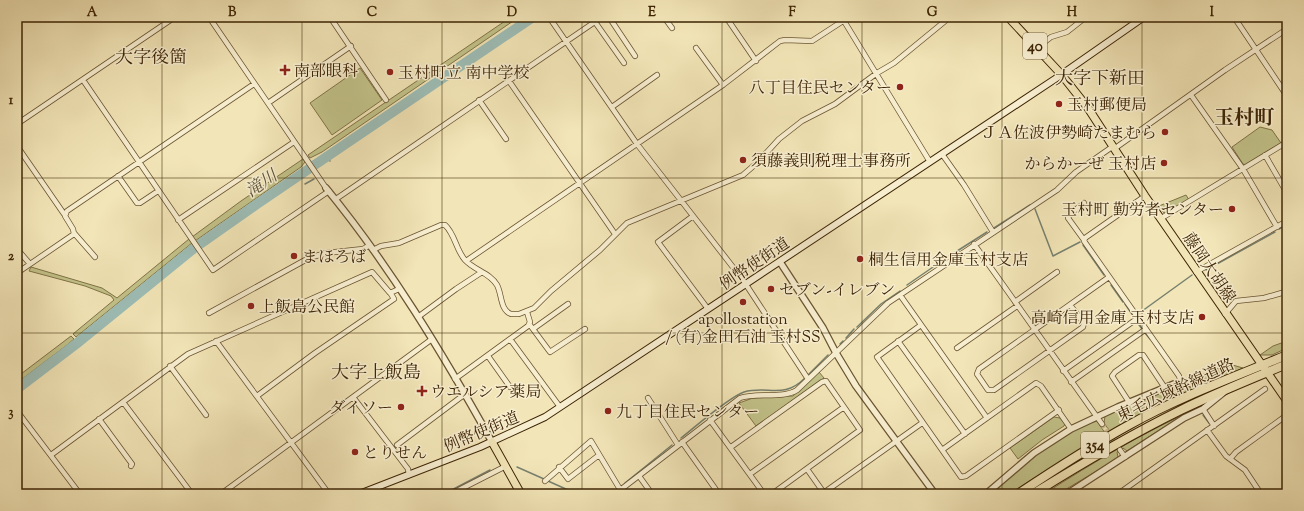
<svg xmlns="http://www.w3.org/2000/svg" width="1304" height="511" font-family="'Sorts Mill Goudy','Noto Serif JP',serif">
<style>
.green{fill:#c2c289;stroke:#807346}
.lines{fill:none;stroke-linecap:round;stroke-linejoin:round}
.stream{stroke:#77806f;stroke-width:1.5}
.river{stroke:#9dbdb6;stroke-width:10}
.minor-tunnel{stroke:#cebe93;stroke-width:4.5;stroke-dasharray:4.5 2;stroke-linecap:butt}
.minor-casing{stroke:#6a5431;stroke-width:6}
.tertiary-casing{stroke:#6a5431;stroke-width:8}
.secondary-casing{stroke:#3d2404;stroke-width:8}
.primary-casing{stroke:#3d2404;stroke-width:9}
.trunk-casing{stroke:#3d2404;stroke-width:10}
.minor{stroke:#f7eed0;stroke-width:4.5}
.tertiary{stroke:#f7eed0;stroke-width:5.5}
.secondary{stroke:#f7eed0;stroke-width:6}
.primary{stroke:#f2e5b7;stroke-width:7}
.trunk{stroke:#f2e5b7;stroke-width:8}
.grid{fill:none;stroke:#3d2404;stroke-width:1;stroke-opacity:0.55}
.poi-dot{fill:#8f2418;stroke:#f7eed0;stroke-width:1.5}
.labels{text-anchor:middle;stroke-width:3;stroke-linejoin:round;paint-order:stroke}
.shield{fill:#f7eed0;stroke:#756141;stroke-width:1}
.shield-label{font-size:15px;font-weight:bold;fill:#3d2404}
.poi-label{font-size:16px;fill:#3d2404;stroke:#f7eed0;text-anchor:start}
.street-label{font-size:16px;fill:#3d2404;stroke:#f7eed0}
.water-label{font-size:17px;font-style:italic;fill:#5a5239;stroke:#f7eed0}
.quarter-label{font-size:18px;fill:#3d2404;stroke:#f7eed0}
.district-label{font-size:20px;font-weight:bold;fill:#3d2404;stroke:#f7eed0}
.neatline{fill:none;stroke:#3d2404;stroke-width:1.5}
.grid-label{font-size:13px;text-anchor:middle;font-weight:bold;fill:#3d2404}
</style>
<rect width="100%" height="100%" fill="#f2e5b7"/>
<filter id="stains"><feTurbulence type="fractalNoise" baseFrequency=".005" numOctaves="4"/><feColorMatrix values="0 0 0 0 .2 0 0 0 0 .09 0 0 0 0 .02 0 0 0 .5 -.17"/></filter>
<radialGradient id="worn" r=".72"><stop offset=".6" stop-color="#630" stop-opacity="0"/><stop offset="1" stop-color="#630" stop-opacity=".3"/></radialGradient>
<path class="green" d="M511,17H519L322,152L310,158L308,155Z
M360,68L382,100L332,135L310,103Z
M1260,127L1272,130L1281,143L1245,165L1243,164L1232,147Z
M303,159L305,162L301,167L195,241L192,237L241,201Z
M1186,195L1189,200L1164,213L1159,206Z
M189,239L192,243L76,337L73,334L114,300L111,296L85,286L29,271L31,267L102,288L117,298Z
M71,336L74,339L67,345L17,383V377Z
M1287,341V348L1272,355H1260L1273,346Z
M1229,364L1243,368L1210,382L1189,380Z
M819,372L824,378L756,426L739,403L753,398L793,396Z
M1184,385L1196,386L1194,389L1120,425L1064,459L1009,494H989C1016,471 1062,428 1097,421L1105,433L1109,430L1104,423L1105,416L1175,387Z
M1198,408L1169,424L1127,451L1123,448L1117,452L1118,457L1115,460L1058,494H1044C1094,462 1144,432 1198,408Z
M1054,417L1060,418L1065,424L1064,426L1042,440L1018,459L1010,448Z"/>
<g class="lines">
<path class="stream" d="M326,157L330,161
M305,184L314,179
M1035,209L1053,256L1080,242
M994,228L1030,205
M1279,229L1287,225
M1083,245L1104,275
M954,253L987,232
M1206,270L1275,232
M907,285L949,256
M1111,285L1123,302
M1125,304L1134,317
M1138,314L1192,275
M1137,322L1142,329
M857,327L881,304L900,291
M1145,333L1150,339
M846,338L854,329
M840,344L843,341
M809,374L828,355
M1203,415L1209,423
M681,438C695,427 729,397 744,392C768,385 783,400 805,378
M517,467L544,479
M548,481L577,494
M625,483L672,445
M444,494L490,470
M606,494L618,489"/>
<path class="river" d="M17,389L76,344L193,249L257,204L533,17"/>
<path class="minor-tunnel" d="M1102,424L1117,446"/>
<g class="minor-casing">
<path id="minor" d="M209,17L326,188
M330,17L386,100
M549,17L637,144L743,280L808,379
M609,17L635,56
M664,17L672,28
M726,17L756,61
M1234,17L1287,96
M844,21L930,162
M595,22L624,63
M696,48L723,85
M1037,48L1051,37L1067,32L1086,17
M83,80L213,270L329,191
M509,81L615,234
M1191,95L1243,169L1277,227
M479,100L506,139
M268,103L351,46
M612,107L657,75
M17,124L175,17
M17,146L64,214
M1114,149L1225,70L1287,29
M942,154L964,185L993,232
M1265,155L1287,193
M118,176L137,203H140L158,191
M1145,196L1085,238L1084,241L1179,376L1181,383
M336,199L602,17
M1084,203L1070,214L1068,218L1084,240
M693,216L658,242L708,309
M1160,219L1287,142
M178,220L294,142
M74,233L95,257
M974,244L1102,424
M17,249L30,264
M373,250L381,246L399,243L441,225H445C455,234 456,250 465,260C474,270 490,273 497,285C502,294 500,310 511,314H519L534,308L551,291L600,250L627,223L743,175L758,162L779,139L802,121L835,104L877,73L894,63L950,17
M466,261L723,85L780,41L785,40L812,41L849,17
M1196,272L1287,221
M17,273L74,234L73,229L65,216L67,211L254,84
M900,295L987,418
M1015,302L1057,272
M1070,305L1084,323L1083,327L994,390H988L977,374L979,369L1109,277
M209,313L309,258L326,253L363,249L370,245
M1225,314L1236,301L1264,298L1285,292L1287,295
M418,317L456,289L482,272
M530,325L550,352L585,329
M921,325L877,357L961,477L966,476L1059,410
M533,329L568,304
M510,339L560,407
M216,341L329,494
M898,341L965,434
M957,348L1017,306
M488,356L510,387
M170,366L206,415
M1063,371L1138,318
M455,379L528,326L530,322L527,312
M1071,382L1146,329
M257,396L315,353L394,299L391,294
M353,397L408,469L409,475
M648,398L678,445
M123,402L192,494
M1129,402L1112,376L1115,372L1139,355H1143L1165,388
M1203,409L1214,426
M17,411L80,494
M99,419L132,464L131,466
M710,420L764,494
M1207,430L1226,456L1245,470L1261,494
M682,442L719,494
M397,445L465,394
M731,447L822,382L826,381L828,384L860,430L772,494
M942,450L1036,383L1041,386L1071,429
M1120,450L1125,457
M51,455L188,354L372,272L390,293L399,289
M1230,459L1236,452L1287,415
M559,467L568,479L599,455
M807,469L824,493
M750,474L844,407
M639,476L652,494
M545,481L591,441L621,491
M17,490L20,494
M221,494L432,339
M451,494L506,466
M615,494L740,398C757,392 783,399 797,390L888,303L1057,190L1076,172L1112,147
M822,494L922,423
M1118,494L1265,389"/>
</g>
<g class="tertiary-casing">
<path id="tertiary" d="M326,188C390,266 443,354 492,442
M780,262L823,328L836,353L856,386L935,494
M986,494L1034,453L1071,429L1118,407L1174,384L1188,383L1209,387
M1067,494L1184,418L1203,409L1224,392"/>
</g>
<g class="secondary-casing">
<path id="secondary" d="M359,494L480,447L545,417L1055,79L1144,17"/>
</g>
<g class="primary-casing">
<path id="primary" d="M1008,17L1061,74L1088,108L1145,196L1287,401
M492,442L521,494"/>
</g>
<g class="trunk-casing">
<path id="trunk" d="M1018,494C1054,470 1091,446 1129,425C1179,397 1234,377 1287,355
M1033,494C1081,464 1130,435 1181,410C1216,393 1251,379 1287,364"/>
</g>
<use href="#minor" class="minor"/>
<use href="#tertiary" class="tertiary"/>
<use href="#secondary" class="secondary"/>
<use href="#primary" class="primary"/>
<use href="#trunk" class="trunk"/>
</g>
<path class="grid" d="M162,17V494M302,17V494M442,17V494M582,17V494M722,17V494M862,17V494M1002,17V494M1142,17V494M17,178H1287M17,333H1287"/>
<g class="poi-dot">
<path d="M283 64h4v4h4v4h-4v4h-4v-4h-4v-4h4z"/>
<circle cx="390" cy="72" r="4"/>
<circle cx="900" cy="87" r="4"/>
<circle cx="1059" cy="104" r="4"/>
<circle cx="1165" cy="132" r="4"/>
<circle cx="743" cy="160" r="4"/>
<circle cx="1164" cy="163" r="4"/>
<circle cx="1232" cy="209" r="4"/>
<circle cx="294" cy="256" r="4"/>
<circle cx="860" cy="259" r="4"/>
<circle cx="771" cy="289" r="4"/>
<circle cx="743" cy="302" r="4"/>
<circle cx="251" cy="306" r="4"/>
<circle cx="1202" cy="317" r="4"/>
<path d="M420 385h4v4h4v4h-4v4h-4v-4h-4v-4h4z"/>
<circle cx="401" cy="407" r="4"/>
<circle cx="608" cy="411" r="4"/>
<circle cx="355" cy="452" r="4"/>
</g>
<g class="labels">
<g class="shield">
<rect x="1023" y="33" width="24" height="26" rx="3"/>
<rect x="1081" y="432" width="28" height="26" rx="3"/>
</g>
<g class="shield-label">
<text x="1035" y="51">40</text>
<text x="1095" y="450">354</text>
</g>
<g class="poi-label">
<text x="294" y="76">南部眼科</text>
<text x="398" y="78">玉村町立 南中学校</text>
<text x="892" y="93" text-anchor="end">八丁目住民センター</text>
<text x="1067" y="110">玉村郵便局</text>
<text x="1157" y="138" text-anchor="end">ＪＡ佐波伊勢崎たまむら</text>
<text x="751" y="166">須藤義則税理士事務所</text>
<text x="1156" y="169" text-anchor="end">からかーぜ 玉村店</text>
<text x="1224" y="215" text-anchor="end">玉村町 勤労者センター</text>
<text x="302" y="262">まほろば</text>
<text x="868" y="265">桐生信用金庫玉村支店</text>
<text x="779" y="295">セブン-イレブン</text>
<text x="259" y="312">上飯島公民館</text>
<text x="1194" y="323" text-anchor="end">高崎信用金庫 玉村支店</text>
<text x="743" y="324" text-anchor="middle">apollostation<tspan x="743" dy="18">/ (有)金田石油 玉村SS</tspan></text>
<text x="430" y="397">ウエルシア薬局</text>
<text x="393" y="413" text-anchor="end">ダイソー</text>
<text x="616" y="417">九丁目住民センター</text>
<text x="363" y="458">とりせん</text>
</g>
<g class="street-label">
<text transform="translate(754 263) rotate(-34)" y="6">例幣使街道</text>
<text transform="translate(1210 267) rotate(56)" y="6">藤岡大胡線</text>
<text transform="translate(1175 389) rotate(-25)" y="6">東毛広域幹線道路</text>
<text transform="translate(481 431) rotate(-23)" y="6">例幣使街道</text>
</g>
<g class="water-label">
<text transform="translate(261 183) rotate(-34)" y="6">滝川</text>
</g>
<g class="quarter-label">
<text x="151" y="63">大字後箇</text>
<text x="1100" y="84">大字下新田</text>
<text x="376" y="378">大字上飯島</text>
</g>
<g class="district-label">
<text x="1244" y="124">玉村町</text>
</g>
</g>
<rect width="1304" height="511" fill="none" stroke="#f2e5b7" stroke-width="44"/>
<rect x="22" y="22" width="1260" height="467" class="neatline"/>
<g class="grid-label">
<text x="92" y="16">A</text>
<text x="232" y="16">B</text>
<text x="372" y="16">C</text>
<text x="512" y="16">D</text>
<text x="652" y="16">E</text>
<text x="792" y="16">F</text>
<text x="932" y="16">G</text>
<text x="1072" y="16">H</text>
<text x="1212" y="16">I</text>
<text x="11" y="104">1</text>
<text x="11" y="260">2</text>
<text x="11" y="416">3</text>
</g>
<rect width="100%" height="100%" filter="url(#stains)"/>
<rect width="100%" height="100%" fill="url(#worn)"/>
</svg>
